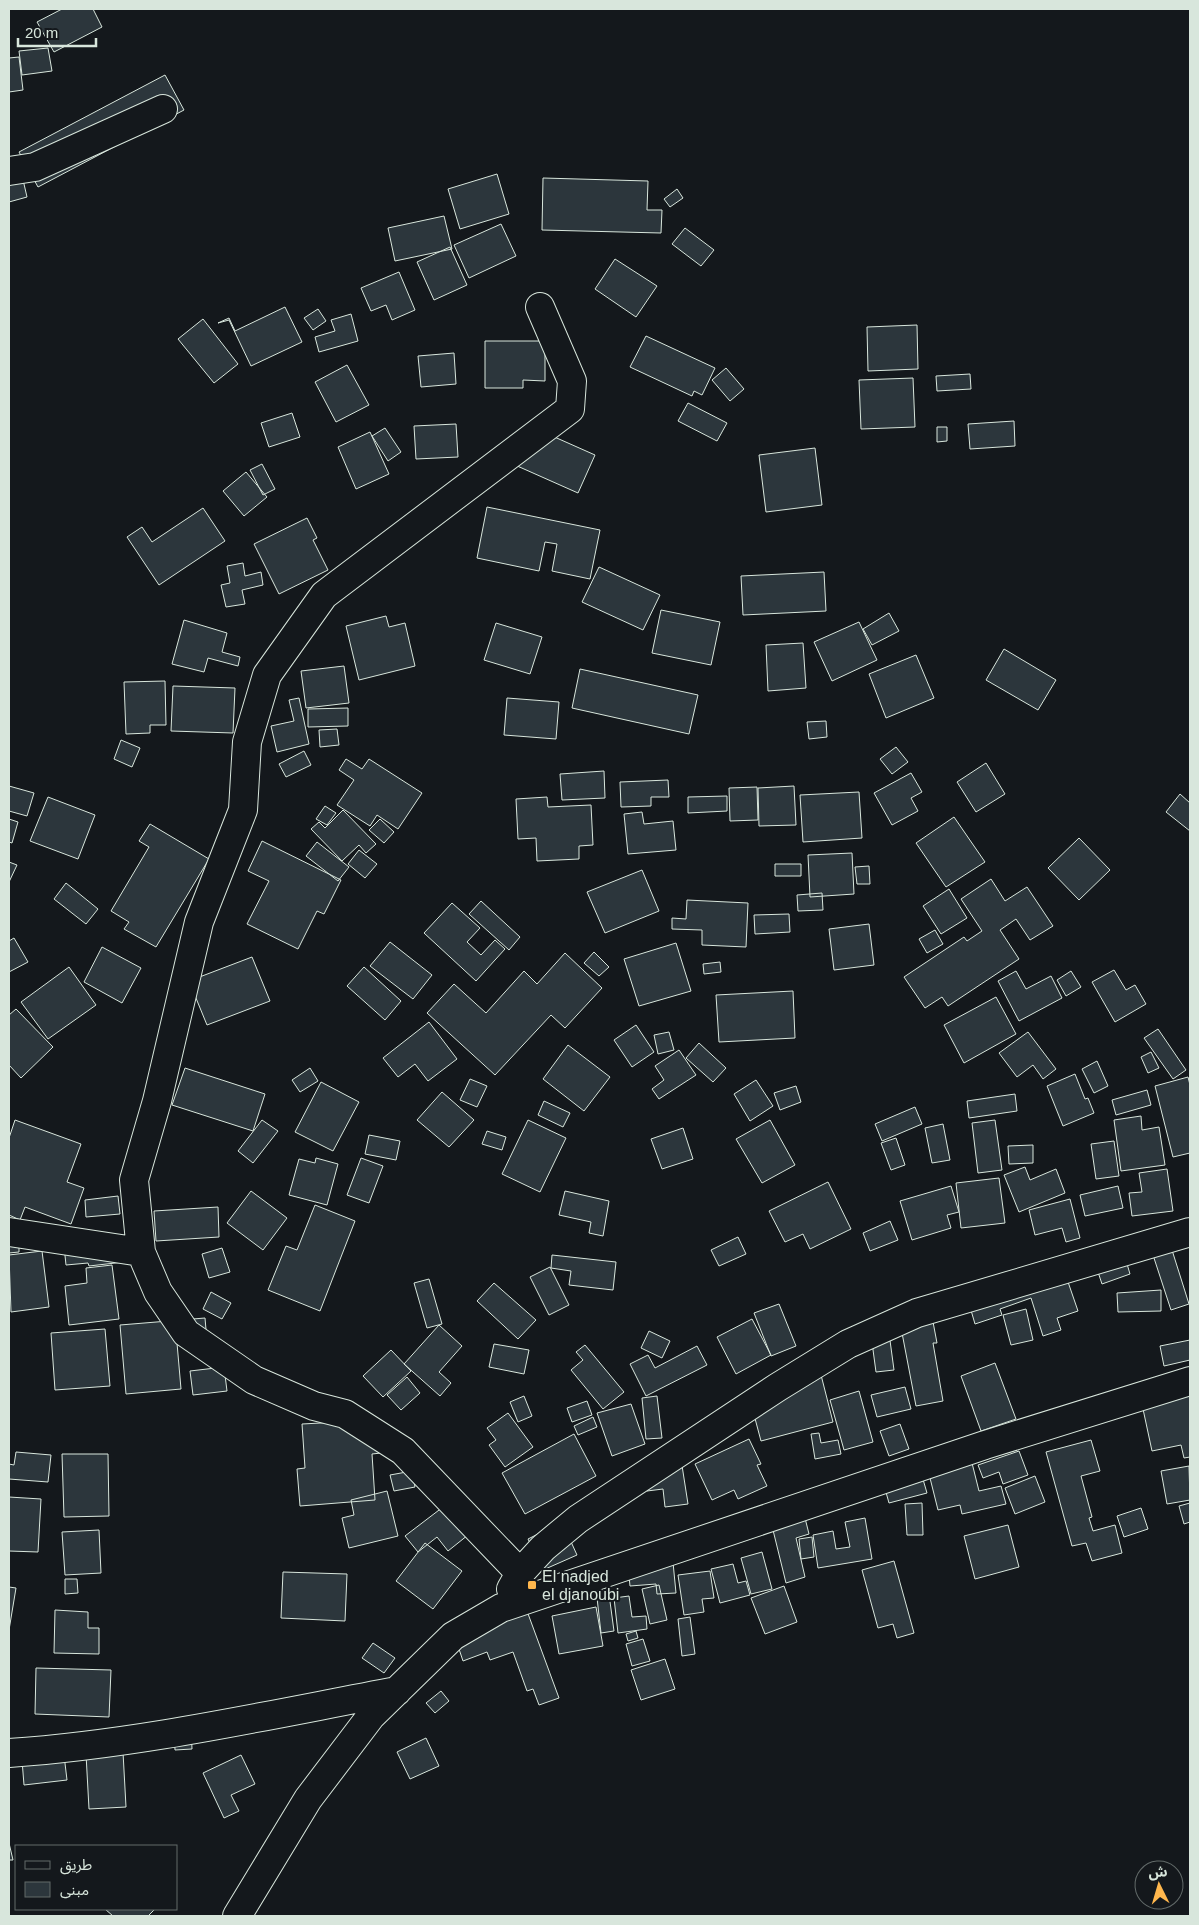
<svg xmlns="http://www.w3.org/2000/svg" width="1199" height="1925" font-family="Arial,'Noto Sans Arabic',sans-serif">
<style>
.building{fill:#2c363c;stroke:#d8e6dc}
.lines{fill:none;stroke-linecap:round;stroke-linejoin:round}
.minor-casing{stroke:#d8e6dc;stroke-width:30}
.minor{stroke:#14181c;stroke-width:28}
.poi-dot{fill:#ffb74d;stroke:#14181c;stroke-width:2}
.labels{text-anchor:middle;stroke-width:4;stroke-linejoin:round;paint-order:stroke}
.poi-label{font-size:16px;fill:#d8e6dc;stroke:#14181c;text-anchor:start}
</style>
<rect width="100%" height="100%" fill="#14181c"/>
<path class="building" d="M62,9H93L102,27L54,52L37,22Z
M48,48L52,71L22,75L19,51Z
M19,57L23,90L9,92V58Z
M165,75L184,110L38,187L19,152Z
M18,158L27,197L9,202V160Z
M497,174L509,214L460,229L448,189Z
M543,178L648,181L647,210H662L661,233L542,230Z
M677,189L683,198L670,207L664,199Z
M444,216L452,249L395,261L388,228Z
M501,224L516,256L469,278L454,245Z
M685,228L714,250L701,266L672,244Z
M450,247L467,285L434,300L417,262Z
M615,259L657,286L636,317L595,289Z
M399,272L415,310L392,320L386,305L371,311L361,288Z
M285,307L302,342L251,366L229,320L218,323L229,318L235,331Z
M318,309L326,321L313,330L304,318Z
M351,314L358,341L319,352L315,337L335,331L331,320Z
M203,319L238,364L214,383L178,339Z
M917,325L918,369L868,371L867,327Z
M646,336L715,368L702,395L694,391L692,396L630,367Z
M485,341H545V381L523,380V388H485Z
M454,353L456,384L421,387L418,356Z
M347,365L369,405L336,422L315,382Z
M726,368L744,389L730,401L712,380Z
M970,374L971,389L937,391L936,376Z
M913,378L915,427L861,429L859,380Z
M688,403L727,423L717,441L678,421Z
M292,413L300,437L269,447L261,423Z
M1014,421L1015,446L970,449L968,424Z
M456,424L458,457L416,459L414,426Z
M532,427L595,455L578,493L515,465Z
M937,427H947V441L937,442Z
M385,428L401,452L388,461L372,436Z
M370,432L389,474L356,489L338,447Z
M815,448L822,505L766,512L759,455Z
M262,464L275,489L263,495L250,470Z
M246,472L267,497L244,516L223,491Z
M487,507L600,530L590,579L552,571L557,544L545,542L539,571L477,558Z
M203,508L225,541L159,585L127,537L142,527L152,542Z
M307,518L317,538L313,540L328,570L279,594L254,544Z
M243,563L245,576L261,572L263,585L242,590L245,604L226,607L221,585L230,583L227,566Z
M599,567L660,595L643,630L582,602Z
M824,572L826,611L743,615L741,576Z
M661,610L720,622L711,665L652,653Z
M889,613L899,631L872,645L863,629Z
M386,616L389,627L405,623L415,666L359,680L346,626Z
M184,620L227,633L222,652L240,657L238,666L208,658L204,672L172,664Z
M859,622L877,660L832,681L814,642Z
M496,623L542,637L530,674L484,660Z
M803,643L806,688L768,691L766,645Z
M1004,649L1056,680L1038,710L986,680Z
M916,655L934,698L886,718L869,674Z
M344,666L349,703L306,708L301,671Z
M580,669L698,695L689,734L572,708Z
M165,681L166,725H150V733L126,734L124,682Z
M173,686L235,688L233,733L171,731Z
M299,698L309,744L277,752L271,726L294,721L289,700Z
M507,698L559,702L556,739L504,735Z
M348,708V726L308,727V709Z
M826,721L827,737L809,739L807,722Z
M337,729L339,745L320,747L319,730Z
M121,740L140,748L132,767L114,759Z
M896,747L908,762L892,774L880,759Z
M304,751L311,765L286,777L279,764Z
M346,759L362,769L369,759L422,793L398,829L377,815L370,826L337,805L354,780L339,770Z
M986,763L1005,794L976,812L957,782Z
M604,771L605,798L562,800L560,774Z
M911,773L922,792L911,798L918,811L892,825L874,793Z
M668,780L669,797H651V806L621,807L620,782Z
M9,786L34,793L27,816L9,811Z
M794,786L796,825L759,826L758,788Z
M757,787L758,820L730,821L729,788Z
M859,792L862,838L803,842L800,795Z
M1180,794L1190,803V831L1166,812Z
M727,796V811L688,813V797Z
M48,797L95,815L78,859L30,841Z
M547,797L548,807L591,805L593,845L579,846V859L537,861L536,838L518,839L516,799Z
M325,806L336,813L327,825L316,819Z
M343,810L376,844L366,853L359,845L342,861L311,829L319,822L325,828Z
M642,812L644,824L673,821L676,850L628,854L624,814Z
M954,817L985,862L946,887L916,843Z
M9,819L18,822L12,843L9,842Z
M380,819L394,832L384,843L369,830Z
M150,824L209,859L156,947L124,929L129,922L111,911L149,847L139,841Z
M1079,838L1110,870L1079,900L1048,868Z
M262,841L341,880L324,914L317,911L298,949L247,924L269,881L248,871Z
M317,842L349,867L338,881L306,856Z
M359,850L377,864L365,878L348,864Z
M852,853L854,894L810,897L808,855Z
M9,862L17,865L9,882Z
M775,864H801V876H775Z
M869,866L870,884H857L855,867Z
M642,870L659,911L605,933L587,892Z
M991,879L1005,901L1027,887L1053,926L1030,940L1016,919L1000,930L1019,959L948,1006L942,997L925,1008L904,977L964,937L967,941L982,931L961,899Z
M66,883L98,909L86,924L54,899Z
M949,889L967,918L941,934L923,906Z
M822,893L823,910L798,911L797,895Z
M687,900L748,903L746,947L702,945V930L672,929V918L686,919Z
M481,901L520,937L509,950L469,914Z
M452,903L480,928L467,942L481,955L495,940L505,949L476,981L424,933Z
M789,914L790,932L755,934L754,915Z
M869,924L874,965L834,970L829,929Z
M935,930L943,944L927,953L919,939Z
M14,938L28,962L9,972V941Z
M390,942L432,975L413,999L370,966Z
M676,943L691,991L639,1006L624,959Z
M102,947L141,968L122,1003L84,982Z
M594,952L609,967L599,976L584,963Z
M565,953L602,988L565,1028L551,1015L495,1075L427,1013L454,984L486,1013L524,971L537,984Z
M252,957L270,1001L207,1025L189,981Z
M720,962L721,972L704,974L703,964Z
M69,967L96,1005L48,1039L21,1002Z
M364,967L401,1001L385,1020L347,986Z
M1114,970L1126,990L1135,985L1146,1004L1115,1022L1092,982Z
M1016,971L1026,989L1051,976L1062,998L1019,1021L998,981Z
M1071,971L1081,987L1066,996L1057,980Z
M793,991L795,1038L719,1042L716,995Z
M996,997L1016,1034L964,1063L944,1025Z
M16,1009L53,1047L21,1078L9,1065V1015Z
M429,1022L457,1059L428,1081L415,1064L398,1077L383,1058Z
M636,1025L654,1052L632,1067L614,1040Z
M1158,1029L1186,1070L1173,1079L1144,1038Z
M669,1032L674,1050L658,1054L654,1035Z
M1028,1032L1056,1069L1043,1079L1033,1065L1017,1077L999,1053Z
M699,1043L726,1068L713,1082L686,1058Z
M568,1045L610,1077L584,1111L543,1079Z
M679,1050L696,1075L659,1099L652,1089L664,1080L655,1066Z
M1151,1052L1159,1068L1148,1073L1141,1057Z
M1097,1061L1108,1086L1094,1093L1082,1069Z
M185,1068L265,1094L253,1131L172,1105Z
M310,1068L318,1081L300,1092L292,1080Z
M1075,1074L1085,1099L1088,1098L1094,1113L1063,1126L1047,1086Z
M1188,1077L1190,1085V1153L1173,1157L1155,1086Z
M470,1079L487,1086L477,1107L460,1100Z
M756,1080L773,1106L750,1121L734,1094Z
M321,1082L359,1102L333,1151L295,1132Z
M796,1086L801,1102L780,1110L774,1093Z
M1147,1090L1151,1105L1116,1115L1112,1100Z
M442,1092L474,1120L449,1147L417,1120Z
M1015,1094L1017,1111L969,1118L967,1101Z
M544,1101L570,1113L563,1127L538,1115Z
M915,1107L922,1124L882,1141L875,1124Z
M1141,1116L1142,1130L1159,1127L1165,1165L1121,1171L1114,1120Z
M15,1120L81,1144L67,1182L84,1188L71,1224L25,1207L20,1220L9,1215V1138Z
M262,1120L278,1131L253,1163L238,1151Z
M528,1120L566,1138L540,1192L502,1174Z
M770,1120L795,1165L762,1183L736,1139Z
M995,1120L1002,1170L978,1173L972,1123Z
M943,1124L950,1160L932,1163L925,1128Z
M683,1128L693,1159L662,1169L651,1139Z
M487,1131L506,1137L502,1150L482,1144Z
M369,1135L400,1141L396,1160L365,1154Z
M896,1138L905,1165L891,1170L881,1143Z
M1114,1141L1119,1176L1096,1179L1091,1144Z
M1033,1145V1163L1009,1164L1008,1146Z
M316,1158L338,1164L327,1205L289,1195L299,1159L315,1163Z
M361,1158L383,1166L369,1203L347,1195Z
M1025,1167L1030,1180L1056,1169L1065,1193L1019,1212L1004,1175Z
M1167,1169L1173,1211L1132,1216L1129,1193L1142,1192L1139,1173Z
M999,1178L1005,1223L961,1228L956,1183Z
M828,1182L851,1229L810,1249L803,1234L785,1242L769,1211Z
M951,1186L959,1212L947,1215L951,1228L912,1240L900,1201Z
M1118,1186L1123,1208L1085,1216L1080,1195Z
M251,1191L287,1218L263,1250L227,1223Z
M565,1191L609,1201L603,1236L589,1233L591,1222L559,1215Z
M118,1196L120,1214L86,1217L85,1200Z
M1070,1199L1080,1238L1066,1242L1062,1228L1035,1235L1029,1210Z
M315,1205L355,1221L320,1311L268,1290L286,1246L297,1250Z
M218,1207L219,1237L156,1241L154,1211Z
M890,1221L898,1240L870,1251L863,1233Z
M1166,1231L1189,1304L1171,1310L1153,1255Z
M738,1237L746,1254L719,1266L711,1250Z
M9,1239H19V1252L9,1253Z
M64,1246L124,1262L89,1266L88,1263L66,1265Z
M1122,1247L1130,1274L1102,1284L1097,1269L1067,1279L1078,1311L1057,1318L1061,1330L1043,1336L1031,1298L1000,1309L1002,1315L975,1324L968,1300Z
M222,1248L230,1272L209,1278L202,1254Z
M42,1251L49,1307L11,1312L9,1255Z
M552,1255L616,1262L613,1290L569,1285L571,1271L551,1268Z
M112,1265L119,1319L69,1325L65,1286L87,1283L86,1268Z
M550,1267L569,1305L549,1315L530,1277Z
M429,1279L442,1324L427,1328L414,1283Z
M494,1283L536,1320L518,1339L477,1301Z
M1161,1290V1311L1118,1312L1117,1293Z
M211,1292L231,1303L222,1319L203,1309Z
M779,1304L796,1346L771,1356L754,1313Z
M930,1306L937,1343H933L943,1401L916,1406L898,1312Z
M1026,1309L1033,1340L1011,1345L1003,1315Z
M205,1318L207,1341L177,1343L181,1389L126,1394L120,1325Z
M752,1319L771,1355L736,1374L717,1337Z
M439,1325L462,1346L439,1372L451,1383L440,1396L404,1364Z
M105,1329L110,1386L55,1390L51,1333Z
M649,1331L670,1341L662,1358L641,1348Z
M889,1333L894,1370L876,1372L871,1335Z
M1190,1340V1360L1164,1366L1160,1346Z
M494,1344L529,1350L524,1374L489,1367Z
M585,1345L624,1392L603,1409L571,1370L583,1360L576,1352Z
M697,1346L707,1365L646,1396L630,1364L648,1355L655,1368Z
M391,1350L411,1371L383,1397L363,1376Z
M995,1363L1016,1419L981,1431L961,1376Z
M224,1367L227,1391L193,1395L190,1371Z
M820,1371L833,1422L761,1441L749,1396Z
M407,1377L420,1393L401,1410L387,1395Z
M1190,1384V1457L1184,1458L1181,1445L1152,1451L1140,1395Z
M905,1387L911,1409L877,1417L871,1395Z
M859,1391L873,1442L844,1450L830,1400Z
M524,1396L532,1416L518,1422L510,1402Z
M657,1396L662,1438L646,1439L642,1398Z
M587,1401L592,1415L572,1422L567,1408Z
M631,1404L645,1444L612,1456L597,1413Z
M508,1413L533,1447L505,1467L489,1445L496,1440L487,1428Z
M593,1417L597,1427L578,1435L574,1426Z
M358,1421L381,1453L372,1454L375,1500L300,1506L297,1469L305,1468L302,1424Z
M900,1424L909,1449L889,1456L880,1431Z
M819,1433L821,1443L838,1440L841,1454L815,1459L811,1434Z
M574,1434L596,1476L525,1514L502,1473Z
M749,1439L761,1464L757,1465L767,1486L738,1499L734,1490L712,1500L695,1464Z
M1091,1440L1100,1471L1081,1476L1092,1517L1089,1518L1093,1531L1115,1525L1122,1553L1092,1561L1086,1543L1072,1546L1046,1452Z
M1019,1451L1028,1475L1003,1484L999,1472L983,1478L978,1465Z
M16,1452L51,1455L48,1482L9,1479V1464L14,1465Z
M62,1454H108L109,1516L64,1517Z
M970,1455L979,1491L1001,1486L1006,1504L962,1514L960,1505L938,1510L927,1466Z
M681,1459L688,1504L665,1507L663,1489L647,1491L643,1464Z
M1189,1466L1190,1500L1167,1504L1161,1471Z
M920,1469L927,1493L889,1503L882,1478Z
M412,1471L415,1487L394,1491L390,1475Z
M1035,1476L1045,1502L1015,1514L1005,1488Z
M387,1491L398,1536L349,1548L342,1518L354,1515L351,1500Z
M9,1497L41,1499L38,1552L9,1551Z
M922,1503L923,1535H907L905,1504Z
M1190,1503V1522L1184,1524L1179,1506Z
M443,1507L464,1535L475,1527L468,1535L448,1551L437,1537L418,1552L405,1536Z
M1141,1508L1148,1529L1124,1537L1117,1516Z
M805,1518L809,1534L796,1538L805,1577L786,1583L772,1526Z
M865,1518L872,1559L818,1568L813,1535L833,1531L836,1549L850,1547L845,1522Z
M562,1522L577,1555L543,1570L528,1539Z
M1008,1525L1019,1567L975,1579L964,1536Z
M99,1530L101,1573L65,1575L62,1532Z
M812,1537L814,1557L801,1559L799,1539Z
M425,1543L462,1571L433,1609L396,1581Z
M672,1552L676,1593L657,1594L656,1584L630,1586L627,1556Z
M762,1552L772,1589L751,1594L741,1558Z
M894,1561L914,1633L897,1638L893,1624L878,1628L862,1570Z
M733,1564L738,1583L746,1581L750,1595L720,1603L711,1569Z
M710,1571L714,1598L702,1599L704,1612L684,1615L678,1575Z
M283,1572L347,1574L345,1621L281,1618Z
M65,1579H77L78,1593L65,1594Z
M659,1585L667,1620L650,1624L642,1589Z
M784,1586L797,1622L765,1634L751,1598Z
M9,1587L16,1588L9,1630Z
M608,1587L614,1631L601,1633L596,1589Z
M629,1596L632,1617L646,1616L647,1629L618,1633L614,1598Z
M596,1607L603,1646L559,1654L552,1616Z
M55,1610L88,1612V1628H99V1654L54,1653Z
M527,1611L559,1698L539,1705L533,1689L527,1691L513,1652L490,1660L487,1652L463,1661L455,1637Z
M690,1617L695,1654L682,1656L678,1619Z
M636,1631L638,1638L628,1641L626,1634Z
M643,1639L650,1661L632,1666L626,1644Z
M373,1643L395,1658L384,1673L362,1658Z
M665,1659L675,1689L641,1700L631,1670Z
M36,1668L111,1670L109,1717L35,1714Z
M441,1691L449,1701L435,1713L426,1703Z
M191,1727L192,1749L175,1750L174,1728Z
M426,1738L439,1766L410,1779L397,1752Z
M123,1752L126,1807L89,1809L86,1754Z
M64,1755L67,1780L24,1785L22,1760Z
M241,1755L255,1784L231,1795L239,1811L224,1818L203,1773Z
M9,1843L13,1860H9Z
M105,1909H155L148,1916H113Z"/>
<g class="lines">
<g class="minor-casing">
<path id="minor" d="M9,171L35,167L163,109
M9,1232L141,1252
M520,1573L403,1451L345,1414L314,1406L254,1380L186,1333L158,1292L141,1252L134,1180L157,1101L199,922L243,810L247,742L267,675L324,595L570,409L572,381L540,307
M511,1589L520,1573L543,1548L578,1519L778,1387L848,1344L917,1313L1190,1232
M9,1753C140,1744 268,1715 397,1691
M237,1916L308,1799L371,1716L453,1636L501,1608L985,1445L1190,1381"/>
</g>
<use href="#minor" class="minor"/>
</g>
<rect class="poi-dot" x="527" y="1580" width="10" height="10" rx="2.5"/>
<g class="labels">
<g class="poi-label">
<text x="542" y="1582">El nadjed<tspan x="542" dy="18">el djanoubi</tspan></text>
</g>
</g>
<rect width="1199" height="1925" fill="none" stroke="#d8e6dc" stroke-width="20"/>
<rect x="15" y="1845" width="162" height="65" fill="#14181c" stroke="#626a69"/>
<rect x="25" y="1861" width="25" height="8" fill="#14181c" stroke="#626a69"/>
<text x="60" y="1870" font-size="15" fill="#d8e6dc">طريق</text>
<rect x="25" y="1882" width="25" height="15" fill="#2c363c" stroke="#626a69"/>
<text x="60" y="1895" font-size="15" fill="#d8e6dc">مبنى</text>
<g transform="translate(1159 1885) rotate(355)"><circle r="24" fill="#14181c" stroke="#626a69"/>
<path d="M0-4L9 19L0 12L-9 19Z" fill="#ffb74d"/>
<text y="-8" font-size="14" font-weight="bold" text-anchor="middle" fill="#d8e6dc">ش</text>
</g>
<path d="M18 38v8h78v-8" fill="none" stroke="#d8e6dc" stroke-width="2.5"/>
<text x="25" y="38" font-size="15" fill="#d8e6dc" stroke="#14181c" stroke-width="4" paint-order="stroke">20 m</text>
</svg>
